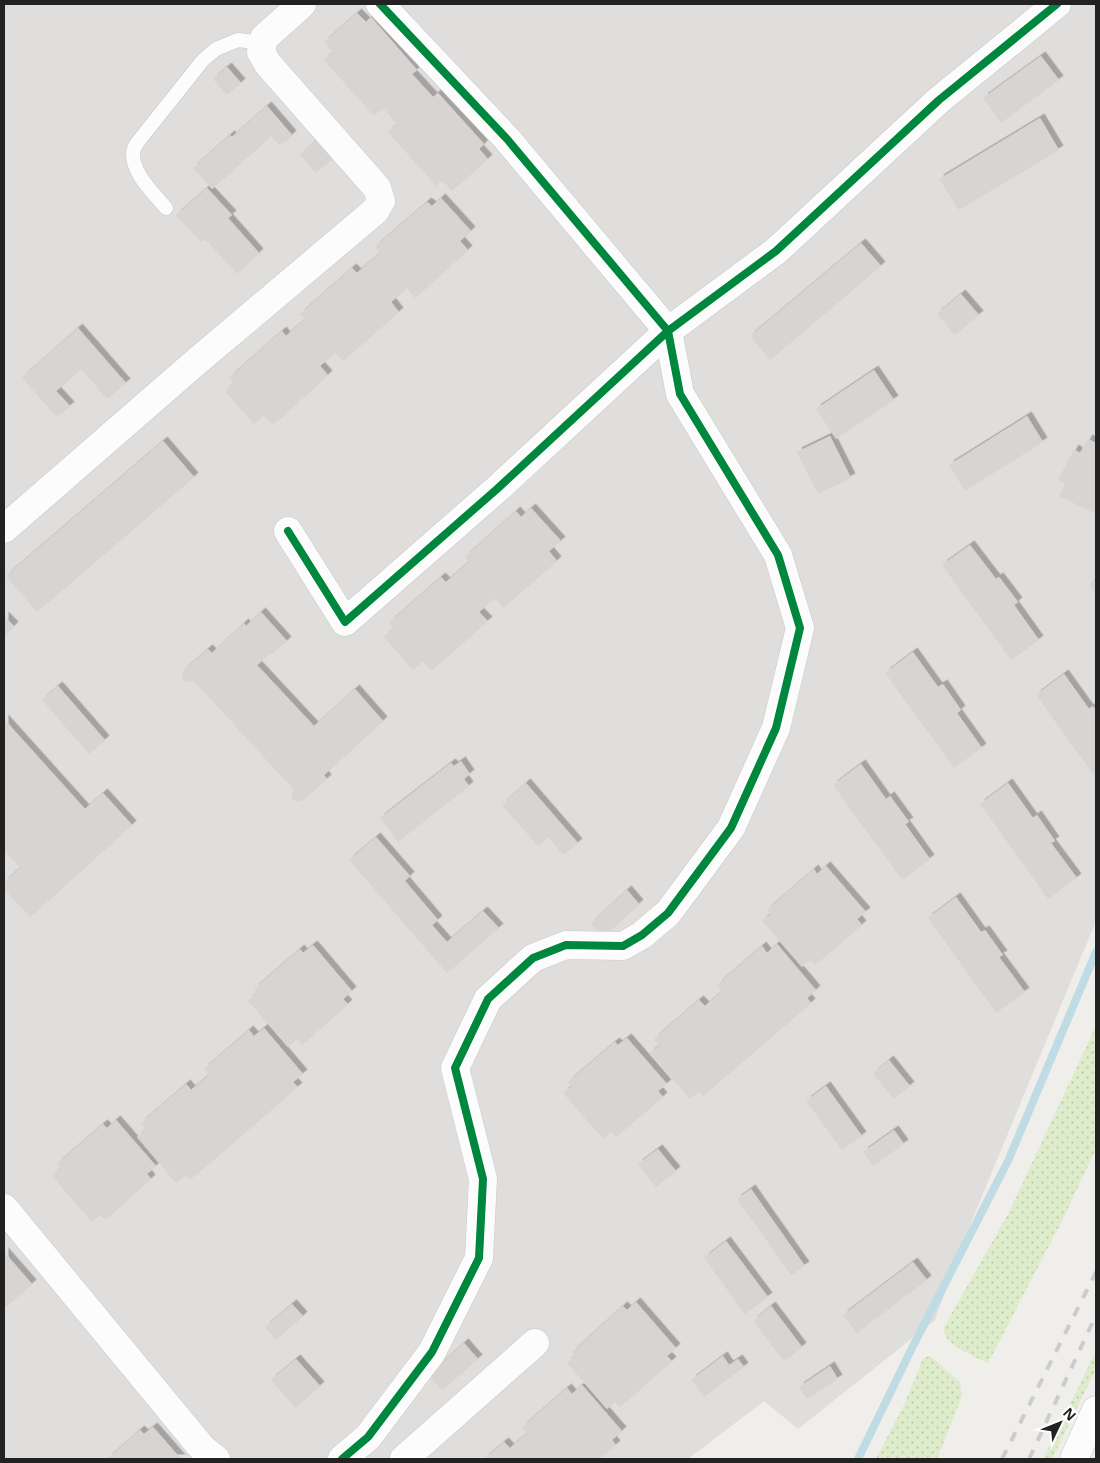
<svg xmlns="http://www.w3.org/2000/svg" width="1100" height="1463" font-family="'Open Sans',sans-serif">
<style>
.residential{fill:#dfdedc}
.grass{fill:url(#grass-dots)}
.lines{fill:none;stroke-linecap:round;stroke-linejoin:round}
.stream{stroke:#bfdbe3;stroke-width:8}
.building{fill:#d7d4d2;filter:url(#shadow)}
.lane-casing{stroke:#c9c8c7;stroke-width:15}
.street-casing{stroke:#c9c8c7;stroke-width:29}
.lane{stroke:#fdfcfc;stroke-width:14}
.street{stroke:#fdfcfc;stroke-width:28}
.rail{stroke:#ccc;stroke-width:4;stroke-dasharray:10 10;stroke-linecap:butt}
.cycleway-casing{stroke:#fff;stroke-width:11}
.cycleway{stroke:#00873e;stroke-width:8}
</style>
<defs>
<pattern id="grass-dots" width="8" height="8" patternUnits="userSpaceOnUse" patternTransform="scale(1.25)"><rect width="8" height="8" fill="#ddeccb"/><path d="M2 2h.1M6 6h.1" fill="none" stroke="#bdcaae" stroke-width="1.8" stroke-linecap="round"/></pattern>
<filter id="shadow"><feDropShadow dx="4.5" dy="-4.5" stdDeviation="0" flood-color="#0004"/></filter>
</defs>
<rect width="100%" height="100%" fill="#f0eeeb"/>
<path class="residential" d="M4,4H1096V921L965,1237L935,1320L798,1429L764,1401L688,1459H4Z"/>
<path class="grass" d="M1096,1026V1149L1061,1223L988,1363C977,1358 949,1346 945,1335C944,1332 944,1329 944,1327L1008,1214Z
M1096,1351V1369L1052,1459H1043Z
M930,1356L960,1382L962,1396L937,1459H876L904,1405L923,1358Z"/>
<g class="lines">
<path class="stream" d="M858,1459L912,1348L1008,1161L1096,952"/>
</g>
<path class="building" d="M357,13L366,22L371,17L417,70L412,74L433,97L438,93L484,144L479,149L488,159L452,191L442,180L436,186L388,132L397,124L383,108L374,116L324,60L333,52L324,42Z
M1041,56L1059,80L1001,123L983,98Z
M227,67L241,83L227,95L213,79Z
M267,106L292,135L280,146L271,136L212,189L193,168L230,135L232,137Z
M1040,118L1059,150L959,210L939,179Z
M316,140L333,159L316,173L300,155Z
M207,188L232,215L228,218L259,253L237,274L205,239L201,242L176,215Z
M441,198L471,231L460,241L468,250L415,298L407,288L391,302L399,312L343,361L335,352L320,366L328,375L273,425L264,415L254,424L225,391L234,383L229,378L282,331L286,336L305,319L300,314L352,268L357,273L380,253L375,247L427,202L432,206Z
M861,243L881,266L770,360L750,336Z
M961,294L979,315L955,335L937,314Z
M78,328L126,383L107,399L81,369L56,391L70,406L57,417L22,378Z
M874,370L894,400L836,439L816,409Z
M1027,416L1043,442L965,491L949,465Z
M830,436L851,478L818,494L797,452Z
M1088,439L1096,443V514L1059,496L1065,484L1058,480L1074,449L1080,453Z
M163,441L194,477L37,612L6,576Z
M531,508L561,541L549,551L557,561L503,608L495,598L479,612L488,621L431,671L423,661L413,670L384,637L393,628L389,623L441,577L446,582L469,562L465,557L516,511L521,517Z
M970,545L996,579L999,577L1018,602L1014,605L1039,640L1011,660L942,565Z
M1096,579V595L1089,585Z
M261,612L287,641L272,654L271,653L257,665L314,726L355,689L383,721L324,775L327,779L303,800L300,802L295,801L292,798V793L294,790L193,680L190,682L185,681L182,678V674L184,670L208,649L212,653L244,623L246,626Z
M4,616L14,626L4,636Z
M913,652L938,687L943,684L961,710L957,713L982,748L954,768L885,673Z
M1064,674L1089,709L1093,706L1096,711V778L1036,695Z
M58,686L105,740L89,754L42,700Z
M4,719L85,809L103,793L132,825L30,917L4,889V882L20,868L4,850Z
M461,761L470,774L464,779L469,786L398,842L380,818L451,763L454,766Z
M861,764L886,799L890,796L909,822L905,824L930,859L902,880L833,785Z
M526,783L578,843L563,855L548,837L538,846L502,805Z
M1008,783L1033,818L1037,815L1055,841L1051,843L1077,878L1048,899L980,804Z
M376,837L410,876L405,881L438,920L432,925L447,942L483,911L499,928L447,973L349,860Z
M826,866L866,912L857,919L862,925L815,965L811,960L802,967L762,921L771,914L767,910L814,869L817,874Z
M627,890L639,904L603,937L591,923Z
M956,897L981,932L985,930L1003,955L999,957L1025,992L996,1013L928,918Z
M777,944L816,990L807,998L811,1003L703,1096L699,1091L690,1099L650,1053L660,1045L654,1039L699,1000L705,1006L722,991L717,985L762,946L767,953Z
M313,945L352,991L343,999L348,1004L302,1045L297,1039L288,1047L248,1001L257,993L254,989L300,949L303,953Z
M264,1028L303,1074L293,1082L298,1087L190,1180L186,1175L176,1183L137,1137L146,1129L141,1123L186,1084L191,1090L209,1075L204,1069L249,1030L254,1036Z
M627,1038L667,1084L658,1091L663,1097L616,1137L611,1132L603,1139L563,1093L572,1086L568,1082L615,1042L618,1045Z
M889,1060L910,1086L894,1099L873,1074Z
M826,1086L862,1136L842,1150L806,1101Z
M116,1120L156,1166L147,1174L151,1179L105,1220L100,1214L92,1222L52,1176L60,1168L57,1164L103,1124L107,1128Z
M894,1130L904,1144L873,1166L863,1152Z
M658,1149L676,1171L656,1187L638,1164Z
M751,1189L805,1266L791,1275L737,1199Z
M726,1241L768,1297L745,1314L704,1258Z
M4,1252L32,1284L6,1307L4,1304Z
M913,1262L927,1280L857,1333L843,1315Z
M636,1302L676,1348L667,1356L672,1361L620,1407L615,1402L607,1409L567,1363L575,1356L572,1352L623,1306L627,1310Z
M292,1304L303,1316L276,1340L265,1327Z
M771,1306L802,1347L784,1362L753,1321Z
M464,1343L478,1359L442,1390L428,1375Z
M723,1356L729,1365L738,1359L744,1367L704,1397L691,1380Z
M296,1359L320,1386L295,1408L271,1380Z
M830,1366L838,1379L807,1399L799,1387Z
M582,1385L622,1431L612,1440L616,1445L599,1459H484L504,1442L510,1448L527,1433L522,1427L567,1388L572,1394Z
M153,1427L181,1459H107L140,1430L144,1434Z"/>
<g class="lines">
<g class="lane-casing">
<path id="lane" d="M166,208C154,193 133,175 133,154C133,150 135,146 137,143L203,60L216,49L238,40L263,43"/>
</g>
<g class="street-casing">
<path id="street" d="M4,529L196,362L375,211L381,201L377,188L268,64L261,52L264,38L302,4
M288,531L345,622L497,489L668,331L776,251L939,100L1057,4
M4,1208L202,1448L216,1459
M342,1459L368,1437L432,1352L479,1258L483,1179L455,1068L488,999L533,958L566,945L623,946L642,935L668,913L731,828L776,728L800,628L778,555L680,394L668,331L507,139L380,4
M404,1459L535,1343
M1074,1459L1096,1410"/>
</g>
<use href="#lane" class="lane"/>
<use href="#street" class="street"/>
<path class="rail" d="M1002,1459L1096,1272
M1029,1459L1096,1315"/>
<g class="cycleway-casing">
<path id="cycleway" d="M288,531L345,622L497,489L668,331L776,251L939,100L1057,4
M342,1459L368,1437L432,1352L479,1258L483,1179L455,1068L488,999L533,958L566,945L623,946L642,935L668,913L731,828L776,728L800,628L778,555L680,394L668,331L507,139L380,4"/>
</g>
<use href="#cycleway" class="cycleway"/>
</g>
<rect width="1100" height="1463" fill="none" stroke="#222222" stroke-width="10"/>
<g transform="translate(1060 1423) rotate(47)" stroke="#ffffff" stroke-width="4" paint-order="stroke">
<path d="M0-4L9 19L0 12L-9 19Z" fill="#222222"/>
<text y="-8" font-size="14" font-weight="bold" text-anchor="middle" fill="#222222">N</text>
</g>
</svg>
